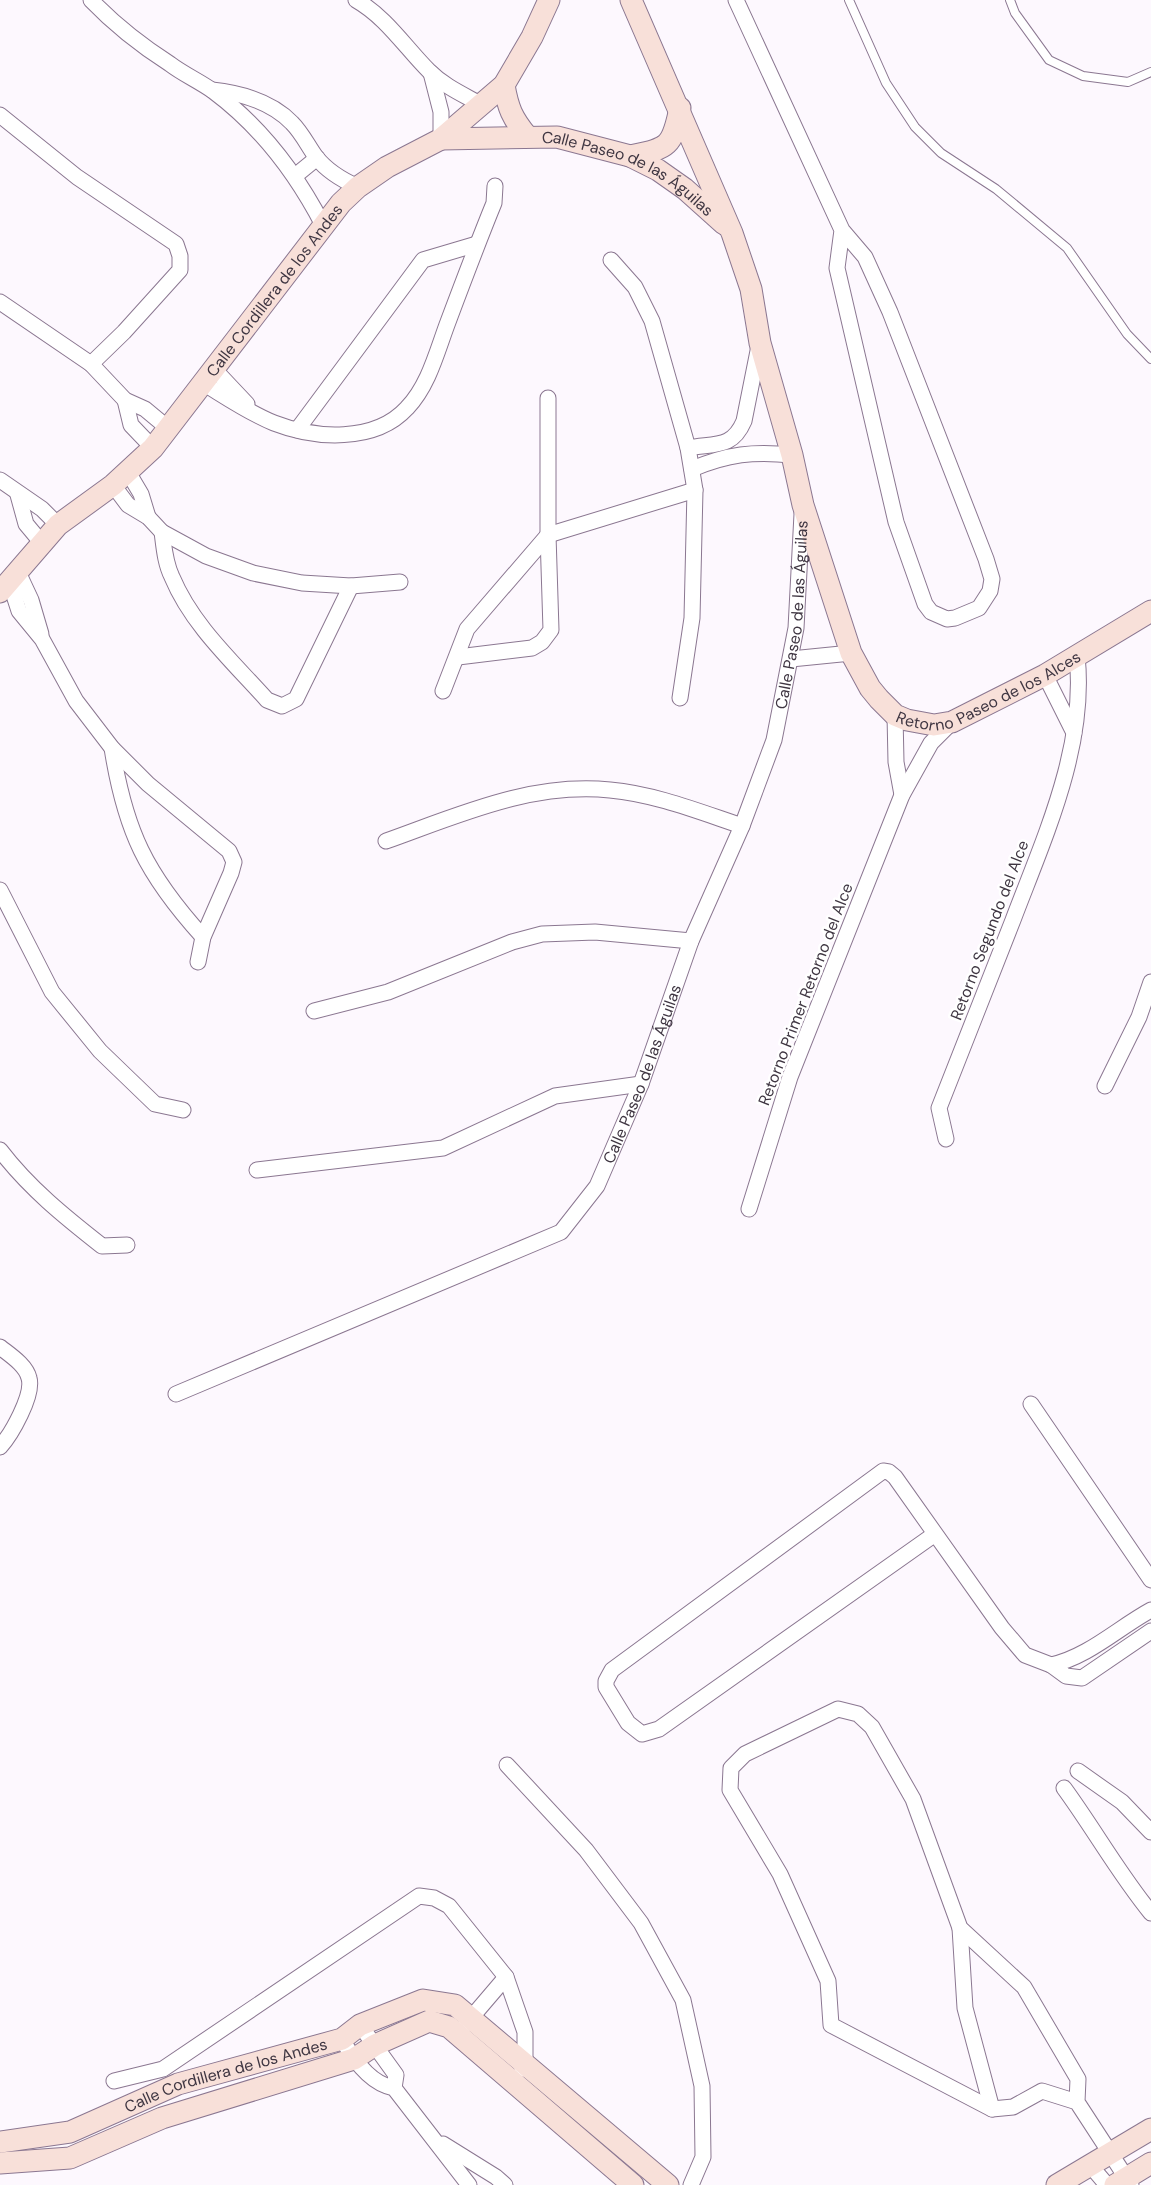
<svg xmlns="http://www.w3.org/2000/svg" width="1151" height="2185" font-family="'DM Sans',sans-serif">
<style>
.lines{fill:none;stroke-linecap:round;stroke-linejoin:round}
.lane-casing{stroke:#8b7791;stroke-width:10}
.street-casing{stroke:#8b7791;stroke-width:17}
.secondary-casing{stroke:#8b7791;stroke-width:23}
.lane{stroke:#fff;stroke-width:8}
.street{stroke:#fff;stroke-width:15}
.secondary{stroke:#f8e0d9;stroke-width:21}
.labels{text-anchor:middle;stroke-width:5;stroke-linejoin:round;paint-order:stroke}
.street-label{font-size:16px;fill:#3f3642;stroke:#fff}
</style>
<rect width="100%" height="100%" fill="#fdf8fe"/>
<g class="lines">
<g class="lane-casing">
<path id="lane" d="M849,0L886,83L915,127L941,153L996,189L1067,248L1127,334L1151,359
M1010,0L1015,13L1049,60L1083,76L1128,82L1151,72"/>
</g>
<g class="street-casing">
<g id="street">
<path d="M91,0C114,24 142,46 170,64C183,74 199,81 213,91C260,126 296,173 323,225"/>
<path d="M356,0C386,17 405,47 429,71C444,86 462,94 480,104"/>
<path d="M736,0L842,230L865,257L890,312L986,559L992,579L990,591L979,608L955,618L947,619L931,612L925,604L896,522L837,268L842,230"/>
<path d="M431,73L441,112V139"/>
<path d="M212,90C240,93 272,102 292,123C302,133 308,146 316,157C327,171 342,180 358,187"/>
<path d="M0,115L77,177L176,244L180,256V270L124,332L91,364"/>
<path d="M295,176L317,158"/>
<path d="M611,260L635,287L652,321L688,448L695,490L692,618L680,698"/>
<path d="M0,302L91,364L125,400L145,409L169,429"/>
<path d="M214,369L247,404"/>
<path d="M203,383C226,397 249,413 274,423C315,439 375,443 407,408C429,385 437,351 448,322C463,282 478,242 494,203L495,186"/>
<path d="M125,400L131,425L153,448"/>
<path d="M297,430L423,260L477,244"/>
<path d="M688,448C715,443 732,449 744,421L759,346"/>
<path d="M692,469C728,454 753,451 792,455"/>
<path d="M128,472L141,494L148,517"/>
<path d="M0,480L42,509L58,525"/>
<path d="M113,485L128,505L148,517L162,532L206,556L253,573L302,583L351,586L400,582"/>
<path d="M18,495L26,524L41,542"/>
<path d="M162,532C164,547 165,563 172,577C192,625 233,662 267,700L282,706L296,699L351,586"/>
<path d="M17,570L31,600L41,634"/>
<path d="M9,580L19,611L42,639L76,701L112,748L148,784L229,851L234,862L231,873L203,937L198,962"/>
<path d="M458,657L532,648L542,642L551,630L548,535V398"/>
<path d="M791,659L851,653"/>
<path d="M1045,675L1074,733"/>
<path d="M443,691L467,629L548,535L695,490"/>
<path d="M895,715L896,762L902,795"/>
<path d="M112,748C125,831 146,874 203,937"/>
<path d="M386,841C459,815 531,782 610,790C655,794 700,812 742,826"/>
<path d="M0,890L52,992L100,1051L155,1104L183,1110"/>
<path d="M314,1011L388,992L512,942L542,934L595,932L691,941"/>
<path d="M1105,1086L1139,1017L1151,982"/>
<path d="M946,1139L939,1108C964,1045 988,983 1013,920C1044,838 1087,746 1077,656"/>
<path d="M0,1150C29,1188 65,1217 102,1246L127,1245"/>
<path d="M257,1170L443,1148L555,1096L641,1084"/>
<path d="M749,1209L790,1077L902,795L931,743L952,722"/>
<path d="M0,1347C10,1355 26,1365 29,1378C34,1395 11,1435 0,1447"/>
<path id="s1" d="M176,1394L561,1232L597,1186L641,1084L691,941L742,826L774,740L796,628L802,514"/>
<path d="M1031,1404L1151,1580"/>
<path d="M935,1534L659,1729L642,1734L628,1723L606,1687V1681L612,1670L883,1471L889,1472L895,1477L1002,1628L1025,1655L1051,1665L1066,1676L1082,1678L1151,1631"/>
<path d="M1051,1665C1088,1657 1118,1628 1151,1610"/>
<path d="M507,1765L586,1850L641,1923L683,2000L702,2086L703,2157L691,2185"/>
<path d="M1078,1771L1122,1802L1151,1832"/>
<path d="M1064,1788C1094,1829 1119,1874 1151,1913"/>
<path d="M960,1928L965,2008L992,2109"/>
<path d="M360,2025L396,2075L394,2088"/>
<path d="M465,2025L506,1977"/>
<path d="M342,2039C353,2059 370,2084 394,2088L469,2185"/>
<path d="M114,2081L163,2069L419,1896L434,1898L449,1906L506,1977L525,2032V2062L522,2069"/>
<path d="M1077,2102L1042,2091L1013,2107L992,2109L831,2025L828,1981L780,1874L730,1790L731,1768L745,1754L838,1709L858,1714L872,1727L913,1799L960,1928L1024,1987L1078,2079L1077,2102L1131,2185"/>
<path d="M443,2144L496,2177L505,2185"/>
<path d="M1090,2165L1107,2185"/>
</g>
</g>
<g class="secondary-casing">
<g id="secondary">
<path id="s2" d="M631,0L732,233L751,289L760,343L792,455L803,505L851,653L870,688L879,699L895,715L907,720L934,725L952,722L1045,675L1151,611"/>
<path d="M504,85C508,108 512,118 527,136"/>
<path id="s3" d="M441,139L557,137L630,156L658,170L685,189L724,224"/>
<path d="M630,156C668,148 672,148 680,108"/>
<path id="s4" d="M0,592L58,525L113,485L153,448L341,203L358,187L387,167L441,139L504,85L532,37L549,0"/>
<path id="s5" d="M0,2142L70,2132L178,2084L342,2039L360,2025L423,2000L455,2005L668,2185"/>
<path d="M0,2163L70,2158L162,2118L354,2059L375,2045L429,2021L449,2027L633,2185"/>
<path d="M1057,2185L1151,2129"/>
<path d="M1115,2185L1151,2163"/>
</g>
</g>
<use href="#lane" class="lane"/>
<use href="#street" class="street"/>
<use href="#secondary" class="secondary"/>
</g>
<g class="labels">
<g class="street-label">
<text dy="6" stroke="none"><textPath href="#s3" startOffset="196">Calle Paseo de las Águilas</textPath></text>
<text dy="6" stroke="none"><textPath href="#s4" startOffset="410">Calle Cordillera de los Andes</textPath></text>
<text dy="6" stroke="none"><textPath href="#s1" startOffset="1083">Calle Paseo de las Águilas</textPath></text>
<text dy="6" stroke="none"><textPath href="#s2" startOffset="870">Retorno Paseo de los Alces</textPath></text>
<text transform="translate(989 930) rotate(-69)" y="6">Retorno Segundo del Alce</text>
<text transform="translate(805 994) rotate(-69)" y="6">Retorno Primer Retorno del Alce</text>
<text dy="6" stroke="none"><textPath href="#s1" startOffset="597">Calle Paseo de las Águilas</textPath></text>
<text dy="6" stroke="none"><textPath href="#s5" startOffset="237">Calle Cordillera de los Andes</textPath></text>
</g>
</g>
</svg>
